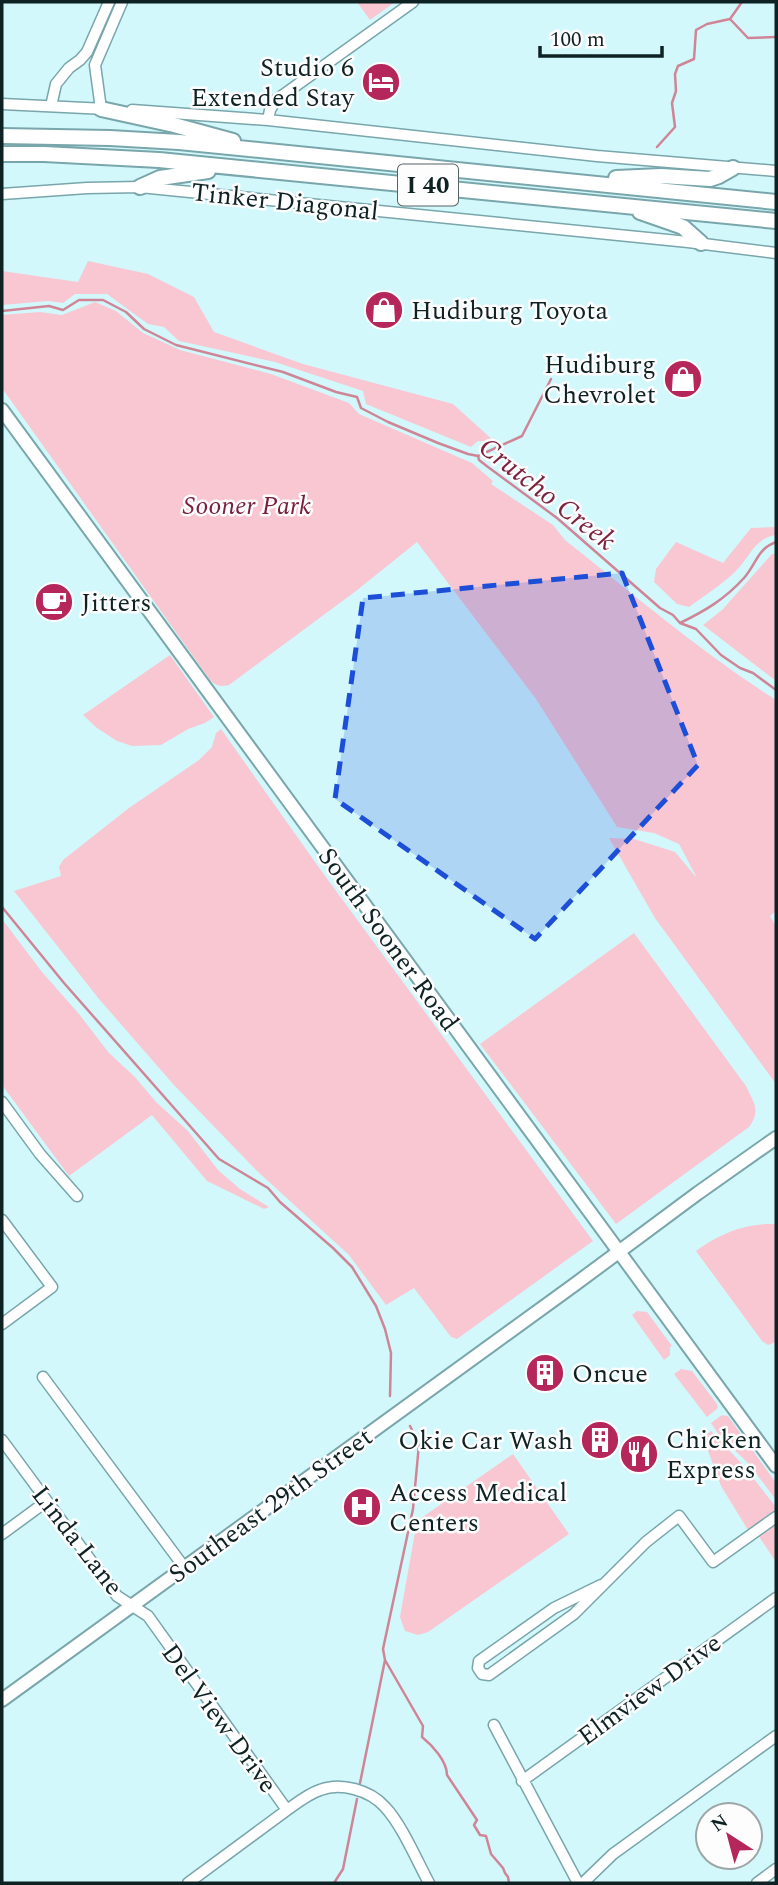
<svg xmlns="http://www.w3.org/2000/svg" width="778" height="1885" font-family="Spectral,serif">
<style>
.green{fill:#f9c7d1}
.lines{fill:none;stroke-linecap:round;stroke-linejoin:round}
.stream{stroke:#d08596;stroke-width:2.5}
.minor-casing{stroke:#79a6ab;stroke-width:13}
.major-casing{stroke:#79a6ab;stroke-width:16}
.highway-casing{stroke:#79a6ab;stroke-width:18}
.minor{stroke:#fff;stroke-width:10}
.major{stroke:#fff;stroke-width:12}
.highway{stroke:#fff;stroke-width:14}
.marked{fill:#1d4ed8;fill-opacity:0.2;stroke:#1d4ed8;stroke-width:5;stroke-dasharray:14 9;stroke-linejoin:round}
.labels{text-anchor:middle;stroke-width:5;stroke-linejoin:round;paint-order:stroke}
.shield{fill:#fdfdfd;stroke:#566364;stroke-width:2}
.shield-label{font-size:24px;font-weight:bold;fill:#0e2123}
.poi-label{font-size:26px;fill:#0e2123;stroke:#fdfdfd;text-anchor:start}
.street-label{font-size:26px;fill:#0e2123;stroke:#fdfdfd}
.park-label{font-size:26px;font-style:italic;fill:#79203e;stroke:#fdfdfd}
.water-label{font-size:28px;font-style:italic;fill:#7c2340;stroke:#fdfdfd}
</style>
<rect width="100%" height="100%" fill="#d2f8fc"/>
<path class="green" d="M357,2H395L370,20Z
M88,261L148,274L194,297L214,332L303,364L453,404L495,442L478,441L471,447L366,404L363,391L275,362L179,341L164,327L148,324L107,294H75L63,303L48,301L2,305V271L78,282Z
M95,302L116,311L143,333L180,350L271,374L349,403L359,414L472,463L493,481L491,484L553,525L565,540C634,595 702,653 776,700V911L770,916L776,926V1084L655,918L609,838L634,839L675,852L697,878L679,844L654,833L617,827L536,699L417,542L356,591L229,685C220,687 216,686 210,680L2,388V315L40,312L62,315Z
M776,527V535C754,538 749,559 735,572C721,585 704,596 689,607L677,604L654,582L656,569L676,542L723,563L751,528Z
M772,554H776V681L703,625L722,610Z
M170,655L214,717L205,723L188,729L161,745L132,746L117,741L97,728L83,715Z
M221,729L320,869L593,1241L457,1339L451,1337L414,1288L386,1305L349,1255L256,1170L173,1084L99,999L14,891L61,876L59,867L63,860L129,808L199,760L212,747L216,733Z
M2,919L42,972L79,1014L109,1053L135,1077L156,1102L188,1131L218,1170L240,1189L269,1207L264,1209L207,1181L152,1115L69,1176L2,1085Z
M634,933L746,1086C754,1103 761,1111 749,1127L616,1224L480,1044Z
M776,1224V1342L768,1345L762,1341L696,1251C720,1233 746,1223 776,1224Z
M637,1311L647,1312L672,1346L670,1347V1355L664,1360L632,1315Z
M681,1369L692,1371L717,1404L718,1408L707,1417L674,1374Z
M722,1415L728,1416L776,1483V1500L749,1464L719,1435L711,1423Z
M711,1431L743,1465L776,1507V1509L748,1530L721,1486L703,1437Z
M513,1454L569,1534L428,1632L418,1635L405,1631L400,1617L417,1521Z
M776,1521V1562L758,1535Z"/>
<g class="lines">
<path class="stream" d="M730,19L742,2
M657,147L675,127L672,103L676,91L675,74L678,66L694,59L696,30L707,24L730,19L748,38L776,37
M2,311L49,306L63,310L79,300H103L126,312L144,329L176,345L283,372L336,392L357,397L361,408L388,422L438,443L468,454L478,456L479,460L488,467L557,518L660,608L673,615L680,623L696,629L721,655L740,668L753,673L776,690
M478,456L522,436L551,379
M680,623C705,611 725,599 744,578C757,563 757,549 776,542
M2,907L64,983L219,1159L268,1188L280,1202L333,1248L352,1267L376,1306L385,1329L391,1353L390,1396
M410,1426L419,1444L413,1509L383,1649L385,1660L423,1726L422,1737C432,1745 447,1761 447,1775L477,1820L474,1825L480,1835L486,1836L491,1854L503,1868L505,1873L508,1877L509,1883
M360,1783L385,1660
M334,1883L343,1869L357,1799"/>
<g class="minor-casing">
<path id="minor" d="M2,104L106,109
M51,106L56,84L69,68L80,60L87,52L109,2
M101,109L95,65L122,2
M132,110L268,120L597,156L776,171
M268,120L270,110L276,100L413,2
M2,194L87,188L140,187L688,242L776,253
M2,1102L40,1154L77,1196
M2,1220L52,1287L2,1324
M43,1377L184,1567
M2,1440L117,1596L148,1616L287,1810C297,1803 308,1794 320,1790C341,1782 370,1790 385,1807C402,1825 417,1861 429,1883
M2,1534L47,1501
M601,1585L554,1608L479,1661L478,1668L482,1674L489,1675L574,1614L646,1542L679,1516L713,1562L776,1517
M494,1725L578,1883
M522,1781L776,1598
M188,1883L287,1810
M583,1883L613,1854L776,1736
M757,1883L776,1869"/>
</g>
<g class="major-casing">
<path id="major" d="M2,410L776,1466
M2,1700L574,1285L698,1193L776,1138"/>
</g>
<g class="highway-casing">
<path id="highway" d="M101,109L174,125L233,141
M2,136L110,138L179,142L776,202
M2,154H44L159,160L776,221
M616,178L661,176L710,179L719,176L733,168
M140,187L160,178L208,171
M640,212L683,227L701,243"/>
</g>
<use href="#minor" class="minor"/>
<use href="#major" class="major"/>
<use href="#highway" class="highway"/>
</g>
<path class="marked" d="M622,573L698,765L535,939L335,799L363,598Z"/>
<defs>
<g id="hotel-disc" transform="scale(2.0125)"><circle r="9.5" fill="#b5275b" stroke="#fdfdfd"/><path d="M-6-4.5h1.5V1H6V5H4.5V3h-9V5H-6ZM-4 0a1.8 1.8 0 1 1 3.6 0ZM.5 0V-2.5h3Q6-2.5 6 0Z" fill="#fff"/></g>
<g id="shop-disc" transform="scale(2.0125)"><circle r="9.5" fill="#b5275b" stroke="#fdfdfd"/><path d="M-5-2.5h2.3a2.7 3.5 0 0 1 5.4 0H5L5.5 6h-11ZM-1.5-2.5h3a1.5 2.3 0 0 0-3 0Z" fill="#fff"/></g>
<g id="cafe-disc" transform="scale(2.0125)"><circle r="9.5" fill="#b5275b" stroke="#fdfdfd"/><path d="M-5.5-4.5H6V0H3Q3 3.5 0 3.5H-2.5Q-5.5 3.5-5.5 0ZM3-3.2v2h1.7v-2ZM-6 4.5H4V6H-6Z" fill="#fff"/></g>
<g id="building-disc" transform="scale(2.0125)"><circle r="9.5" fill="#b5275b" stroke="#fdfdfd"/><path d="M-4-6H4V6H1V3H-1V6H-4ZM-2.5-4.3h1.7v1.8h-1.7ZM.8-4.3h1.7v1.8H.8ZM-2.5-1h1.7V.8h-1.7ZM.8-1h1.7V.8H.8Z" fill="#fff"/></g>
<g id="restaurant-disc" transform="scale(2.0125)"><circle r="9.5" fill="#b5275b" stroke="#fdfdfd"/><path d="M-5-6h1v4h1v-4h1v4h1v-4h1v5L-1.5 .5V6h-2V.5L-5-1ZM5-6V6H3V1.5H1.5Q1.5-4 5-6Z" fill="#fff"/></g>
<g id="hospital-disc" transform="scale(2.0125)"><circle r="9.5" fill="#b5275b" stroke="#fdfdfd"/><path d="M-5-5h3v3.5h4V-5h3V5h-3V1.5h-4V5h-3Z" fill="#fff"/></g>
</defs>
<g fill-rule="evenodd">
<use href="#hotel-disc" x="381" y="82"/>
<use href="#shop-disc" x="384" y="310"/>
<use href="#shop-disc" x="683" y="379"/>
<use href="#cafe-disc" x="54" y="602"/>
<use href="#building-disc" x="545" y="1373"/>
<use href="#building-disc" x="600" y="1440"/>
<use href="#restaurant-disc" x="639" y="1454"/>
<use href="#hospital-disc" x="362" y="1507"/>
</g>
<g class="labels">
<rect class="shield" x="398" y="164.5" width="60" height="41" rx="5"/>
<g class="shield-label">
<text x="428" y="193">I 40</text>
</g>
<g class="poi-label">
<text x="354" y="76" text-anchor="end">Studio 6<tspan x="354" dy="30">Extended Stay</tspan></text>
<text x="411" y="319">Hudiburg Toyota</text>
<text x="656" y="373" text-anchor="end">Hudiburg<tspan x="656" dy="30">Chevrolet</tspan></text>
<text x="81" y="611">Jitters</text>
<text x="572" y="1382">Oncue</text>
<text x="666" y="1448">Chicken<tspan x="666" dy="30">Express</tspan></text>
<text x="573" y="1449" text-anchor="end">Okie Car Wash</text>
<text x="389" y="1501">Access Medical<tspan x="389" dy="30">Centers</tspan></text>
</g>
<g class="street-label">
<text transform="translate(285 201) rotate(6)" y="9">Tinker Diagonal</text>
<text transform="translate(389 939) rotate(54)" y="9">South Sooner Road</text>
<text transform="translate(270 1505) rotate(-36)" y="9">Southeast 29th Street</text>
<text transform="translate(78 1540) rotate(52)" y="9">Linda Lane</text>
<text transform="translate(649 1689) rotate(-36)" y="9">Elmview Drive</text>
<text transform="translate(220 1718) rotate(54)" y="9">Del View Drive</text>
</g>
<g class="park-label">
<text x="247" y="514">Sooner Park</text>
</g>
<g class="water-label">
<text transform="translate(548 493) rotate(38)" y="10">Crutcho Creek</text>
</g>
</g>
<rect width="778" height="1885" fill="none" stroke="#0e2123" stroke-width="7"/>
<g transform="translate(729 1836) rotate(324)"><circle r="33" fill="#fdfdfd" stroke="#9da5a6" stroke-width="2"/>
<path d="M0-5L12 26L0 18L-12 26Z" fill="#b5275b"/>
<text y="-10" font-size="19" font-weight="bold" text-anchor="middle" fill="#0e2123">N</text>
</g>
<path d="M540 46v10h122v-10" fill="none" stroke="#0e2123" stroke-width="3.5"/>
<text x="550" y="46" font-size="21" fill="#0e2123" stroke="#fdfdfd" stroke-width="5" paint-order="stroke">100 m</text>
</svg>
